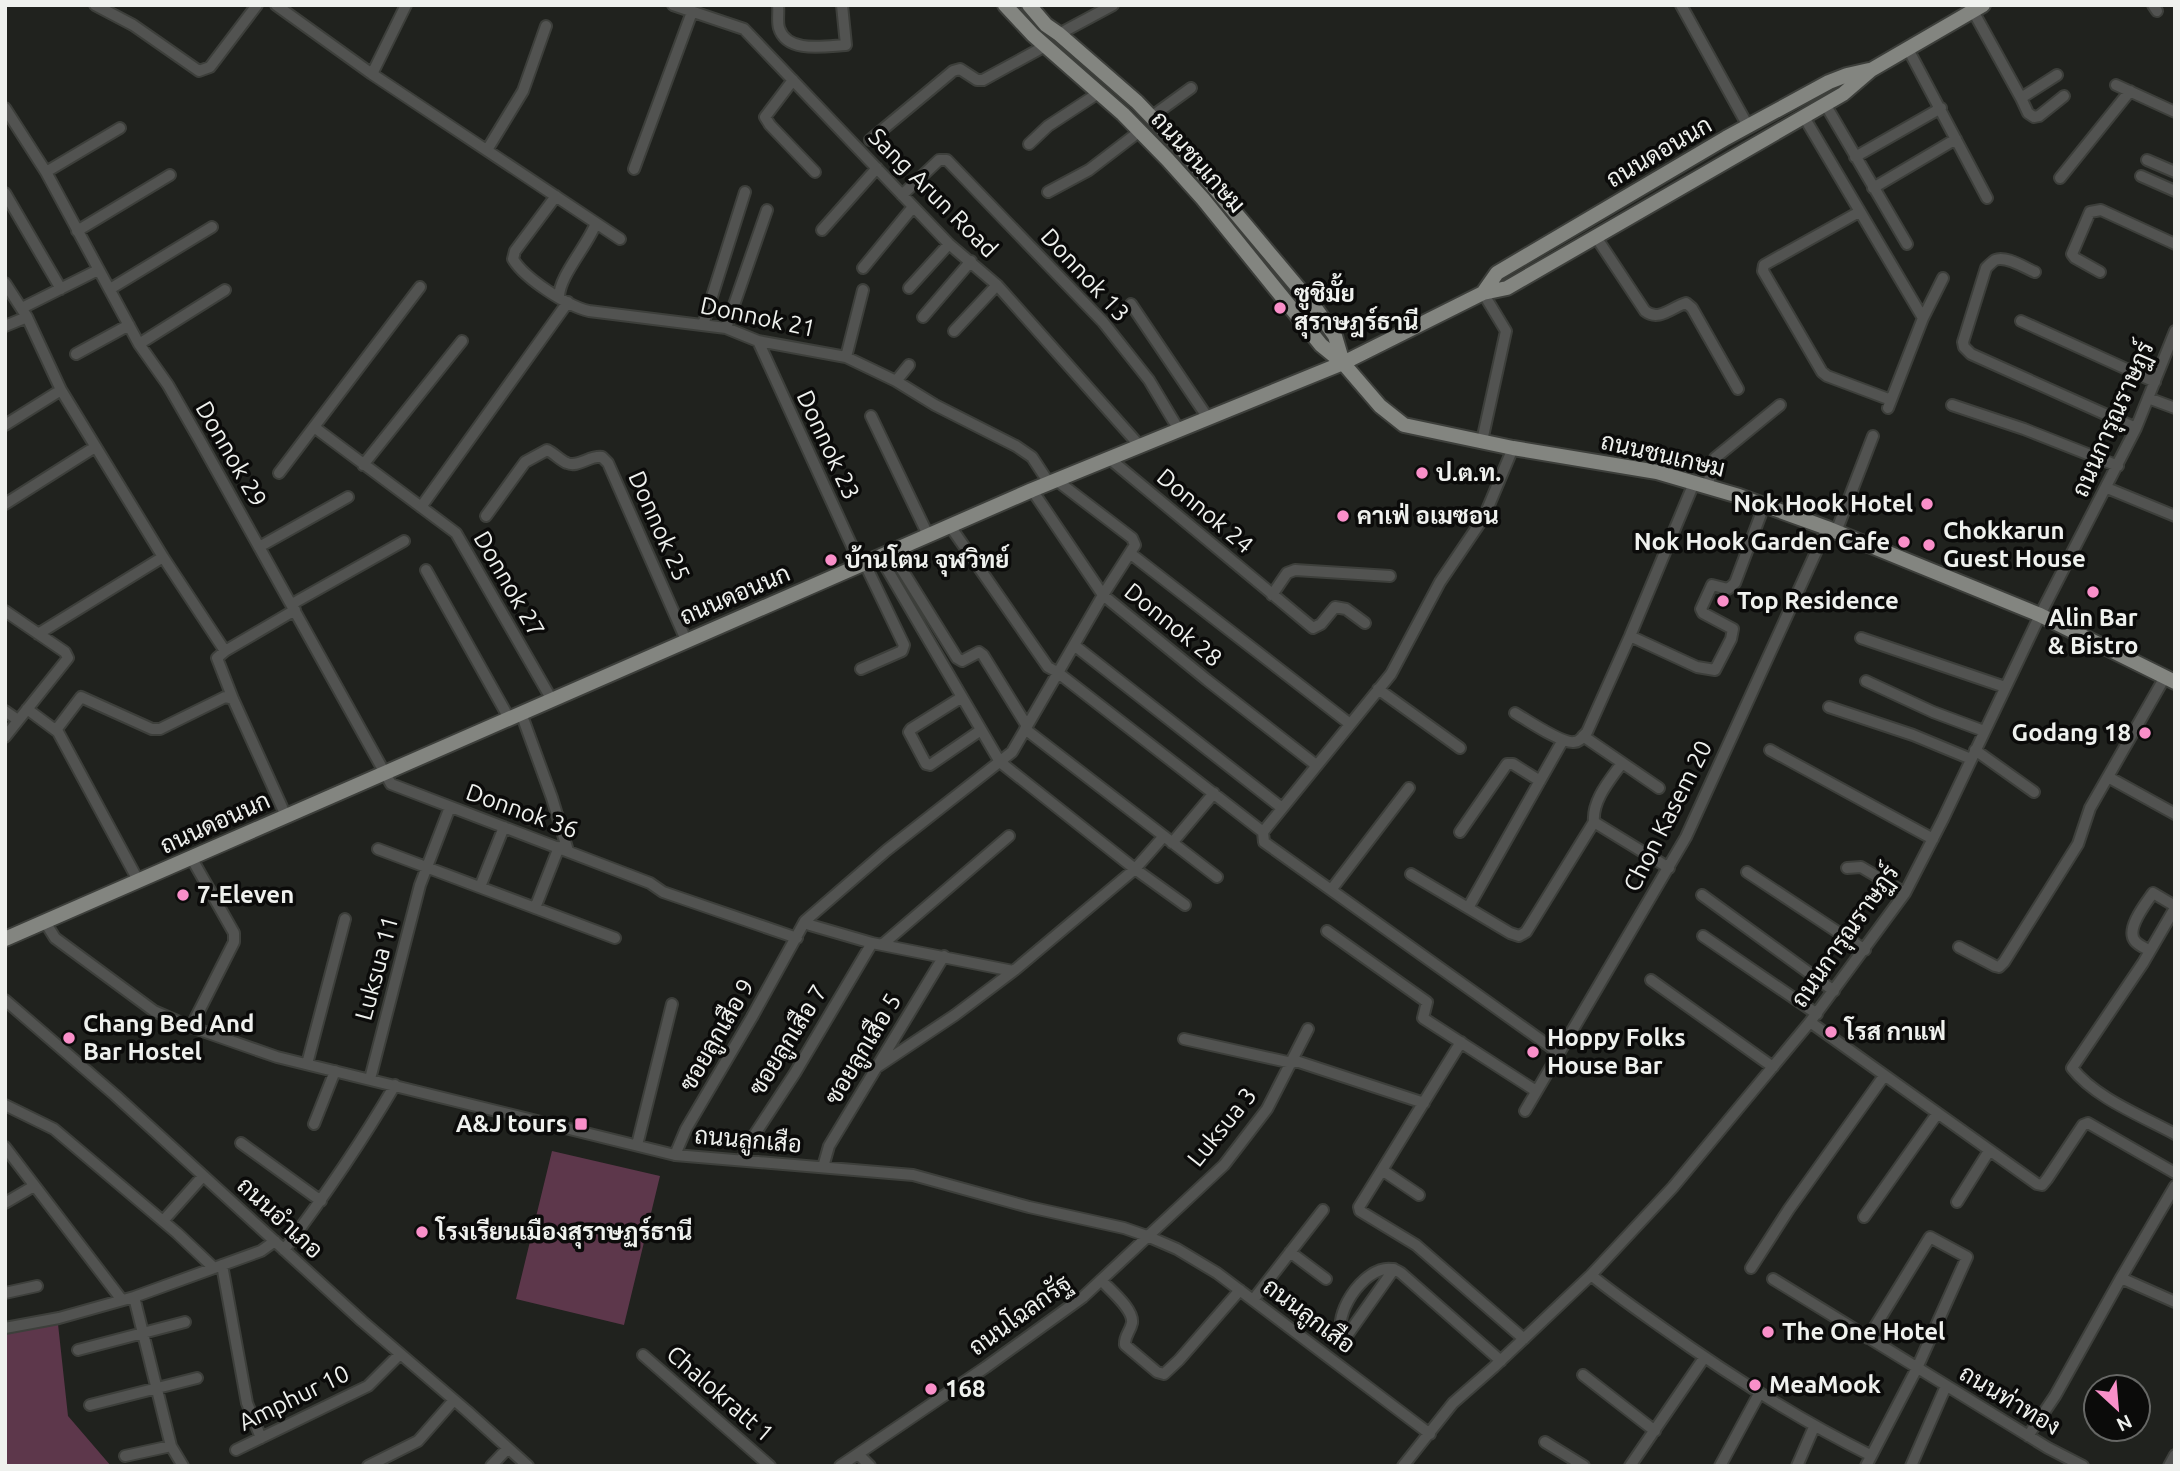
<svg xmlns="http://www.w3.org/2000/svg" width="2180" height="1471" font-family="Ubuntu,Sarabun,sans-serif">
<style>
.green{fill:#5d374b}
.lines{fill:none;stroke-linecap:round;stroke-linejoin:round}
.minor-casing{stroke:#3d3f3b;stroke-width:14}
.major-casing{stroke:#3d3f3b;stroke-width:18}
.minor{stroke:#525351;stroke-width:10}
.major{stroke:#838580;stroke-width:14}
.poi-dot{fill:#f98fc9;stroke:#0b0b0a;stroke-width:2.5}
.labels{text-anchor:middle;stroke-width:7;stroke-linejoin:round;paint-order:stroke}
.street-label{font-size:24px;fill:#eff1ee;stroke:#0b0b0a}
.poi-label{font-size:24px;font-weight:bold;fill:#eff1ee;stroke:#0b0b0a;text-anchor:start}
</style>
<rect width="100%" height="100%" fill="#20221e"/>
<path class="green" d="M552,1151L660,1176L624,1325L516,1299Z
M58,1324L68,1416L111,1466H5V1333Z"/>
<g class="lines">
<g class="minor-casing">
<path id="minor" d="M95,5L133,25L199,71L210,67L257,5
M276,5L372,74L596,223C588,245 559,276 559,297
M673,5L744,29L949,244L997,285L1140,446
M778,5C779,12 777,22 779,28C787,54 826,46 846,45L842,5
M1681,5L1748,126
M2153,5L2157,11
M1973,11L2021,98L2057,75
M1059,34L1113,5
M1908,49L1987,198
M372,74L406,5
M793,80L765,117L770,125L815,172
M2116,85L2175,112
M2021,98L2028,113L2034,117L2039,116L2064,96
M1825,104L1907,244
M5,108L46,172L139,344L168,385L199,439L391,784L650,883L663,892L797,938
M1151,117L1191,88
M1804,117L1923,318
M870,140L953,71L960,69L977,80H983L1047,45
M1029,144L1048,126L1100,92
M487,150L523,91L546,26
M1855,157L1941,108
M2147,160L2175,172
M634,169L692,12
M46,172L120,128
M2141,176L2175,191
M2060,178L2130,91
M1873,188L1956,139
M1048,192L1089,170L1140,131
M5,193L61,289
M902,195L939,160H947L1103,322L1149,380L1179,430
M556,196L515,251L513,259C524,278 567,306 589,311L726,328L758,341L846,357L896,381L935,405L1016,446L1032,457L1049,483
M1859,212L1764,265L1763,271L1822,372L1827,376L1891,400
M596,223L620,239
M822,230L877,168
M77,231L170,175
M1596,237L1645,311C1659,322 1672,307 1686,303L1692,308L1738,389
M863,268L913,207
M2035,272C2025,268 2006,255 1995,260C1992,262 1989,265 1986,268L1963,342L1964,347L1971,354L2136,428
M2100,272L2075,258L2072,254L2090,212L2101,210L2175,244
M5,283L27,317L61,390L163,557L225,651L295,610
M909,288L949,244
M110,289L212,227
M1131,304L1208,418
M22,308L98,270
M923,317L971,261
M2021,321L2155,382
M703,325L745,192
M5,326L27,317
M726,328L767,210
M954,331L997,285
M758,341L861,566
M139,344L225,290
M76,354L129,325
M846,357L863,290
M896,381L909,365
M2148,398L2175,408
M1952,405L2024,429L2118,466
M1888,408L1923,318L1943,278
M871,416L928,535
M5,425L61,390
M314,427L456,533L552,700
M1482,441L1506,331L1483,293
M1110,459L1313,628L1321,624L1335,607L1346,609L1365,623
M363,465L462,341
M279,473L420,287
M1707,487L1715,458L1780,405
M2107,488L2175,516
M1032,490L1103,595L1207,680L1316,765
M5,504L95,447
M421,507L568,302
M486,516L525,462L547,450C554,453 561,461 567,463C578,468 590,455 602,457L608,463L686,640
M950,526L1048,667L1057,672L1263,832L1264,842L1559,1053
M1836,532L1873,436
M259,547L348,497
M891,552L957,658L962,661L979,652L983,655L1027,726
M1131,554L1350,724
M880,557L1000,762L1135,869L1185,905
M426,570L509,718
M1272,595L1287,573L1295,570L1390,576
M292,604L404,541
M5,611L65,652L68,658L5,737
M38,634L163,557
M1630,636L1697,667L1715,670L1731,639L1733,629L1703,613L1701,609L1712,585L1728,589L1735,583L1764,506
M1861,638L2005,687
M1074,645L1282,808
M225,651L217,658L233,699
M861,669L902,651L904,645L865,564
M1866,681L1933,712L1984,731
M1378,689L1460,748
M962,697L911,729L909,732L926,764L930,765L981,730
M1829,707L1913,735L1971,759
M27,709L58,732L139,882
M5,711L18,720
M521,713L552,798L568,851
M1515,713C1527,720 1562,744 1574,742C1580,742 1583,736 1587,732L1630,636L1694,483
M1025,729L1217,877
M56,730L81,697L152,729H160L225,697L233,699L286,816
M1583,736L1659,788
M1770,750L1933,839
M1975,750L2034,792
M2108,777L2175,814
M1594,822C1592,800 1610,780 1622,763
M1263,832L1391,674L1440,582L1484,517L1513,448
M1460,832L1507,764H1513L1540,781
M1172,843L1214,793
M378,849L615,938
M1847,868L1861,867L1905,893
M1747,872L1865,950
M1411,874L1510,933L1519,936L1526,932L1594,822L1669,868
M480,887L504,827
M1331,890L1409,788
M1702,895L1834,991
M535,908L559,847
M1468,908L1563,740
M2175,908L2143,963L2072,1068C2095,1098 2142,1116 2175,1134
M805,921L810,925L872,943L1013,971
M45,922L55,938L154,1011L191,1027L277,1057L675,1155L913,1175L1029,1207L1124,1228L1147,1236L1177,1249L1217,1273L1430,1434
M1327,931L1427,1002L1423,1018L1536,1091
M1703,936L1817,1014
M883,944L1009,836
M1959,947L1995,966L1999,967L2004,962L2078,844L2090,808L2165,677
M2150,951C2145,948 2138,945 2135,941C2125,929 2146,903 2153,893L2175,906
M1651,980L1773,1067
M5,1000L115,1095L362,1321L467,1411L528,1466
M1810,1022L2037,1184L2042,1185L2047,1179L2083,1125L2088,1123L2175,1173
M191,1027L234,942V933L192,859
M1184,1039L1292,1063
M1293,1060L1424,1103
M307,1064L345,919
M874,1069L955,1015L1016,969L1135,869L1164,836
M370,1079L420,885L450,807
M5,1105L54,1129L177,1233L214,1268
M1525,1111L1686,837L1827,528
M314,1124L335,1071
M241,1143L321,1201
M637,1145L672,1004
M5,1147L122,1300
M675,1155L686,1129L752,1017L805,921L887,850L1012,752L1103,595L1135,545L1132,538L1056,480
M742,1160L751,1140L795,1073L872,943
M823,1167L829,1146L944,956
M1382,1170L1359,1207L1360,1211L1416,1245L1524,1339
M1419,1195L1382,1170L1461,1042
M1957,1202L1989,1151
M5,1203L34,1186
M1864,1217L1937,1114
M163,1221L203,1176
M284,1250C324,1197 361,1143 395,1085
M1290,1252L1326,1279
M222,1265L247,1403L261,1438
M1751,1268L1789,1209L1884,1076
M1394,1269L1348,1334L1341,1329C1337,1304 1375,1254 1401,1273L1501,1361
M1591,1275C1613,1293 1636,1309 1660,1326C1727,1374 1796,1418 1870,1455
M2121,1278L2175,1302
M1773,1279L2048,1448L2083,1466
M1101,1280C1110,1290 1134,1309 1132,1323C1130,1332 1124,1336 1125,1345L1157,1372L1164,1374L1179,1360L1240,1290
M5,1293L37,1286
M134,1297L171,1446L183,1466
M1253,1300L1323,1210
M5,1328L59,1318L134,1297L261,1251L275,1241
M78,1350L185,1322
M643,1355L770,1466
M1583,1375L1655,1431
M90,1405L197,1378
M2028,1436L2055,1396L2121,1278L2175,1186
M1545,1442L1584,1466
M236,1450L368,1386L400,1354
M858,1454L870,1466
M125,1456L171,1446
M368,1466L418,1441L454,1400
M491,1466L508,1448
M840,1466L986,1367L1083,1297L1224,1165L1267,1109L1308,1029
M1403,1466L1453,1403L1494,1367L1591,1275L1673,1187L1810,1022L1905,893L1943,819L2040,615L2136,428L2175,331
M1630,1466L1704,1358
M1720,1466L1759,1394
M1797,1466L1814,1427
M1866,1466L1917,1368L1967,1257L1930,1237L1868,1338
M1911,1466L1946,1386
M2169,1466L2175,1455"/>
</g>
<g class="major-casing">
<path id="major" d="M1005,5L1033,35L1123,114L1168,160L1203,199L1321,345L1343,363L1380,406L1404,425L1513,448L1657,472L1739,496L1827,528L2040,615L2175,682
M1029,5L1046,25L1059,34L1137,102L1182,149L1316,309L1335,336L1343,363
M1483,293L1497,273L1726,138L1829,82L1847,75L1869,70
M5,939L1032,490L1343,363L1483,293L1507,288L1843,94L1871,70L1983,5"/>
</g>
<use href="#minor" class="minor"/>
<use href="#major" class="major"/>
</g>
<g class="poi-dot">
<circle cx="1280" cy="308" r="7"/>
<circle cx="1422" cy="473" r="7"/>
<circle cx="1927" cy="504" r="7"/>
<circle cx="1343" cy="516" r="7"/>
<circle cx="1904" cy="542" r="7"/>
<circle cx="1929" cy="545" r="7"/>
<circle cx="831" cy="560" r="7"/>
<circle cx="2093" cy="592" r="7"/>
<circle cx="1723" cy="601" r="7"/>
<circle cx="2145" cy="733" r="7"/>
<circle cx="183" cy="895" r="7"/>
<circle cx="1831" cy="1032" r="7"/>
<circle cx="69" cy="1038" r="7"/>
<circle cx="1533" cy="1052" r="7"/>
<rect x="574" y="1117" width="14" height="14" rx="3.5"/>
<circle cx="422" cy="1232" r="7"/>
<circle cx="1768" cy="1332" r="7"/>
<circle cx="1755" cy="1385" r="7"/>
<circle cx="931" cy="1389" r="7"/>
</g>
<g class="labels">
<g class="street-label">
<text transform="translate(1659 152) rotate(-30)" y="8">ถนนดอนนก</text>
<text transform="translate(1198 162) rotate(48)" y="8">ถนนชนเกษม</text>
<text transform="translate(933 193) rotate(45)" y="8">Sang Arun Road</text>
<text transform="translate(1085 275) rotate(47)" y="8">Donnok 13</text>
<text transform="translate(758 317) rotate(12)" y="8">Donnok 21</text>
<text transform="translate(2113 419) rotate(-66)" y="8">ถนนการุณราษฏร์</text>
<text transform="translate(828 445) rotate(65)" y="8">Donnok 23</text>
<text transform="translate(231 454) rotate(60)" y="8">Donnok 29</text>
<text transform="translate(1663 455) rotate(13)" y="8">ถนนชนเกษม</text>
<text transform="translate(1205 511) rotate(40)" y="8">Donnok 24</text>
<text transform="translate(659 526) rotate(66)" y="8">Donnok 25</text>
<text transform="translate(509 584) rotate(60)" y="8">Donnok 27</text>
<text transform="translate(735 595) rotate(-23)" y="8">ถนนดอนนก</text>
<text transform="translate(1173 625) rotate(39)" y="8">Donnok 28</text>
<text transform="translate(522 811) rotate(20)" y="8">Donnok 36</text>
<text transform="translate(1668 816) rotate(-63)" y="8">Chon Kasem 20</text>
<text transform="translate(215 823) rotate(-24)" y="8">ถนนดอนนก</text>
<text transform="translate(1845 936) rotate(-55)" y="8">ถนนการุณราษฏร์</text>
<text transform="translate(377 968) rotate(-75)" y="8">Luksua 11</text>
<text transform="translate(717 1035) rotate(-60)" y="8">ซอยลูกเสือ 9</text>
<text transform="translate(788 1040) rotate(-58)" y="8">ซอยลูกเสือ 7</text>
<text transform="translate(863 1049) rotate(-59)" y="8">ซอยลูกเสือ 5</text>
<text transform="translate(1222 1127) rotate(-51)" y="8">Luksua 3</text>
<text transform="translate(748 1140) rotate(5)" y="8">ถนนลูกเสือ</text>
<text transform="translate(280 1218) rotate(43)" y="8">ถนนอำเภอ</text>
<text transform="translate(1020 1315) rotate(-36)" y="8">ถนนโฉลกรัฐ</text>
<text transform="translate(1309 1316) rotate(37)" y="8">ถนนลูกเสือ</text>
<text transform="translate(720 1394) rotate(41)" y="8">Chalokratt 1</text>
<text transform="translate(294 1398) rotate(-26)" y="8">Amphur 10</text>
<text transform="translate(2010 1400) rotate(31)" y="8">ถนนท่าทอง</text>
</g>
<g class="poi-label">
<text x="1294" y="302">ซูชิมั้ย<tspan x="1294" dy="28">สุราษฎร์ธานี</tspan></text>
<text x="1436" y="481">ป.ต.ท.</text>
<text x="1913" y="512" text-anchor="end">Nok Hook Hotel</text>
<text x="1357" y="524">คาเฟ่ อเมซอน</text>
<text x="1943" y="539">Chokkarun<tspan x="1943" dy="28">Guest House</tspan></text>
<text x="1890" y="550" text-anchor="end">Nok Hook Garden Cafe</text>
<text x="845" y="568">บ้านโตน จุฬวิทย์</text>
<text x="1737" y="609">Top Residence</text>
<text x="2093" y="626" text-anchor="middle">Alin Bar<tspan x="2093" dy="28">&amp; Bistro</tspan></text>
<text x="2131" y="741" text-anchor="end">Godang 18</text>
<text x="197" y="903">7-Eleven</text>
<text x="83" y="1032">Chang Bed And<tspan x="83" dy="28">Bar Hostel</tspan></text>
<text x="1845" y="1040">โรส กาแฟ</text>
<text x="1547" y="1046">Hoppy Folks<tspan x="1547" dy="28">House Bar</tspan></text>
<text x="567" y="1132" text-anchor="end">A&amp;J tours</text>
<text x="436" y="1240">โรงเรียนเมืองสุราษฏร์ธานี</text>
<text x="1782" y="1340">The One Hotel</text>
<text x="1769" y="1393">MeaMook</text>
<text x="945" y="1397">168</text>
</g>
</g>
<rect width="2180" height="1471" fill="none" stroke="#eff1ee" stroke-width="14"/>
<g transform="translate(2117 1408) rotate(154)"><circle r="33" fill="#0b0b0a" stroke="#666765" stroke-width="2"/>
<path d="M0-5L12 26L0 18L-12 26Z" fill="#f98fc9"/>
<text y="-10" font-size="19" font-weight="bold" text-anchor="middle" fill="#eff1ee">N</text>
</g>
</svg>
